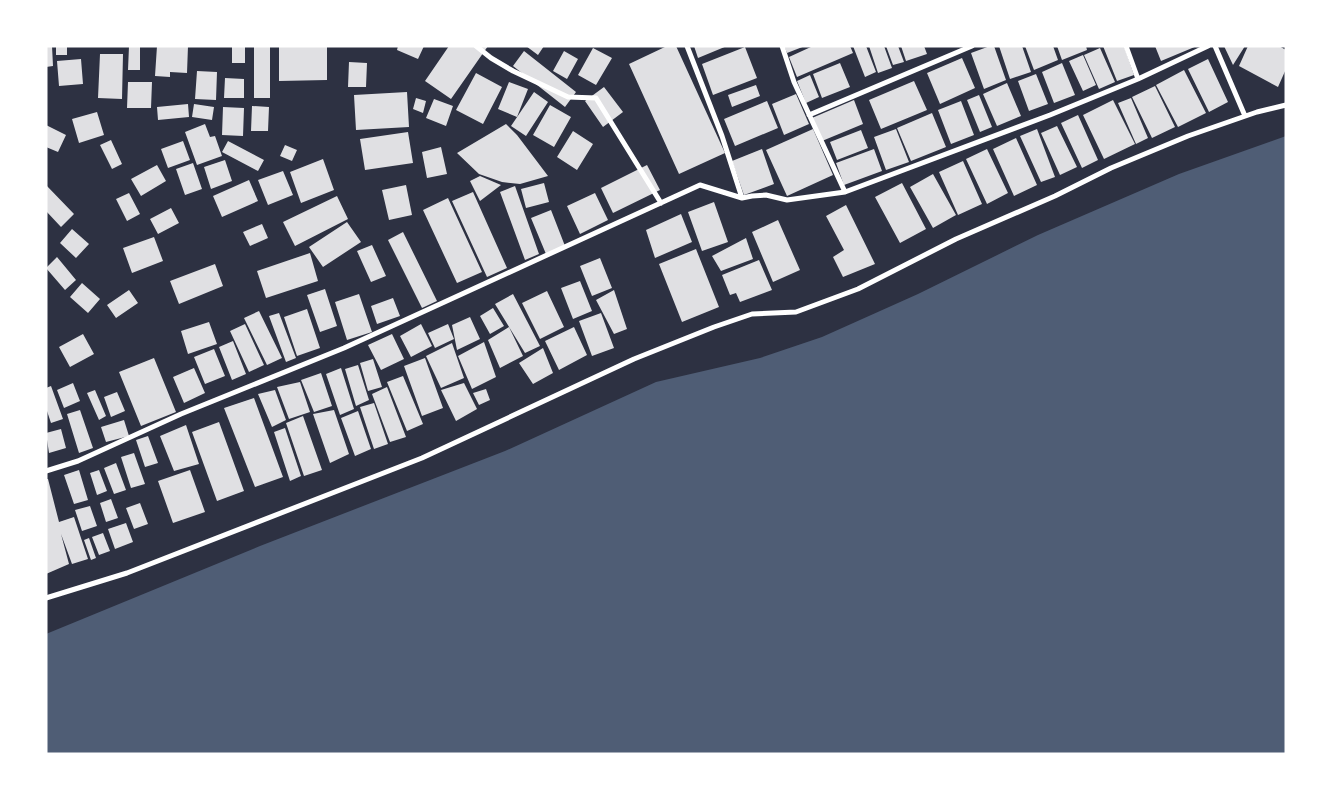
<svg xmlns="http://www.w3.org/2000/svg" width="1332" height="800" font-family="Lato,sans-serif">
<style>
.water{fill:#4f5d75}
.building{fill:#e0e0e3}
.lines{fill:none;stroke-linecap:round;stroke-linejoin:round}
.minor{stroke:#fff;stroke-width:5}
</style>
<rect width="100%" height="100%" fill="#2d3142"/>
<path class="water" d="M1286,136V754H46V634L260,546L505,451L656,382L760,358L822,337L918,294L1038,235L1179,174Z"/>
<path class="building" d="M46,46H52L53,66L46,67Z
M56,46H67V55H56Z
M129,46H140V70H128Z
M157,46H188L187,73L170,72V77L155,76Z
M232,46H245V63H232Z
M254,46H270V98H254Z
M279,46H327V80L279,81Z
M398,46H424L418,59L397,50Z
M449,46H488L451,99L425,81Z
M526,46H544L538,55Z
M667,46H676L725,153L679,174L629,64Z
M694,46H727L698,58Z
M784,46H805L787,53Z
M813,46H850L853,53L797,77L789,57Z
M853,46H866L876,72L865,77Z
M869,46H884L892,68L878,73Z
M886,46H898L904,62L893,65Z
M901,46H924L927,54L906,61Z
M990,46H994L1006,80L984,89L971,53Z
M999,46H1022L1031,72L1010,79Z
M1025,46H1053L1058,60L1034,70Z
M1057,46H1086L1087,50L1062,60Z
M1103,46H1124L1134,75L1117,81Z
M1155,46H1197L1161,61Z
M1224,46H1245L1233,65Z
M1248,46H1279L1286,50V69L1278,87L1239,66Z
M745,47L757,78L713,95L702,64Z
M593,48L612,58L596,85L578,75Z
M1100,48L1115,82L1099,89L1084,55Z
M524,51L576,92L565,107L513,66Z
M564,51L578,59L567,79L553,71Z
M100,54H123L122,99L98,98Z
M1083,55L1096,85L1083,91L1069,61Z
M962,58L975,88L940,104L927,73Z
M81,59L83,84L59,86L57,61Z
M1208,59L1228,102L1209,112L1188,69Z
M349,62L367,63L366,87H348Z
M840,63L850,87L822,98L813,74Z
M1062,63L1075,95L1054,103L1042,72Z
M1184,70L1206,113L1178,127L1156,85Z
M197,71L217,72L216,100L195,99Z
M476,73L502,87L483,124L456,110Z
M1036,74L1048,104L1029,111L1018,81Z
M810,75L819,97L806,103L797,81Z
M225,78L244,79V98H224Z
M914,81L927,110L881,129L869,100Z
M128,82H152L151,108H127Z
M509,82L528,89L517,117L498,109Z
M1007,83L1021,116L997,126L983,94Z
M756,85L760,96L732,107L728,95Z
M1155,86L1175,127L1152,138L1132,97Z
M604,87L623,112L603,127L585,101Z
M407,92L409,127L356,130L354,95Z
M534,92L548,102L526,136L511,126Z
M796,94L809,124L784,135L772,104Z
M979,95L992,127L980,132L967,100Z
M416,98L426,101L423,113L413,109Z
M1131,98L1148,138L1136,144L1118,103Z
M434,99L453,106L446,126L426,118Z
M854,100L863,124L822,141L812,118Z
M1113,100L1135,144L1104,159L1083,115Z
M767,101L778,128L735,146L724,119Z
M961,101L974,135L951,144L938,110Z
M188,104L189,117L158,120L157,107Z
M194,104L214,107L212,120L192,117Z
M550,105L571,117L554,147L533,135Z
M252,106L269,107L268,131H251Z
M223,107L244,108L243,136L222,135Z
M97,112L104,135L79,143L72,119Z
M932,113L946,147L911,161L897,128Z
M1078,115L1098,160L1082,168L1061,123Z
M205,124L210,137L215,136L222,156L197,165L185,132Z
M506,124L517,135L548,176L520,184L502,182L479,174L457,153Z
M46,125L66,135L58,152L46,147Z
M1057,126L1077,167L1060,175L1041,133Z
M813,129L833,175L787,196L766,150Z
M896,129L909,162L886,170L874,137Z
M1037,129L1055,177L1041,182L1020,136Z
M861,130L868,148L837,160L830,142Z
M573,131L593,144L577,170L557,157Z
M408,132L413,163L365,170L360,139Z
M1016,138L1037,185L1014,196L993,149Z
M111,140L122,164L112,169L100,145Z
M183,141L190,160L168,168L161,149Z
M228,141L264,160L258,171L222,152Z
M285,145L297,150L292,161L280,156Z
M441,147L447,174L427,178L422,152Z
M762,149L774,184L744,195L732,161Z
M874,149L882,171L844,185L836,163Z
M987,149L1008,193L987,204L966,159Z
M323,159L334,190L301,203L290,172Z
M225,160L232,181L211,189L204,167Z
M963,161L982,204L958,215L939,172Z
M193,163L202,189L185,195L176,169Z
M157,165L166,181L141,196L131,179Z
M647,165L660,190L613,213L601,188Z
M283,171L293,195L268,205L258,180Z
M933,174L956,215L933,228L910,187Z
M480,176L501,185L480,201L470,181Z
M249,180L258,201L222,217L213,196Z
M544,183L549,202L526,208L521,189Z
M902,183L926,229L900,243L875,197Z
M46,185L74,214L61,227L46,211Z
M406,185L412,215L389,220L382,190Z
M515,186L539,254L525,260L500,192Z
M473,192L507,268L487,277L452,201Z
M129,193L140,214L127,221L116,199Z
M595,193L608,220L580,234L567,206Z
M337,196L348,219L295,246L283,222Z
M448,198L482,272L457,283L423,210Z
M714,202L728,242L702,251L688,212Z
M846,205L875,264L843,277L833,257L844,250L826,216Z
M171,208L179,223L158,234L150,219Z
M551,210L565,246L546,254L531,218Z
M681,214L692,242L655,258L646,230Z
M778,220L800,270L773,282L752,232Z
M347,222L361,242L323,267L309,247Z
M262,224L268,238L250,246L243,232Z
M72,229L89,244L76,258L60,243Z
M403,232L437,301L422,308L388,240Z
M154,237L163,261L132,273L123,248Z
M746,238L753,259L721,271L712,256Z
M372,245L386,276L371,282L357,251Z
M696,249L719,307L682,322L659,264Z
M310,253L318,281L266,298L257,271Z
M57,257L76,280L65,290L46,268Z
M600,258L612,288L592,296L580,266Z
M759,260L772,290L740,302L736,293L730,295L722,275Z
M215,264L223,286L179,304L170,281Z
M580,281L592,311L573,319L561,288Z
M82,283L100,299L88,313L70,297Z
M325,289L337,326L320,332L307,295Z
M129,290L138,303L116,318L107,305Z
M614,290L627,329L614,334L596,300Z
M547,291L564,327L540,339L522,303Z
M359,294L372,332L347,340L335,302Z
M513,294L540,346L525,353L495,304Z
M393,298L400,316L377,324L371,306Z
M493,308L504,326L490,334L480,316Z
M307,309L320,348L297,356L284,317Z
M259,311L282,358L267,365L244,318Z
M279,313L296,358L286,362L269,316Z
M601,313L614,348L592,356L579,321Z
M470,317L480,339L457,350L452,325Z
M209,322L217,344L188,354L181,331Z
M245,324L264,365L249,372L230,331Z
M421,324L432,346L411,357L400,336Z
M448,324L454,339L435,348L428,333Z
M509,327L523,356L500,368L488,340Z
M574,327L587,355L559,370L545,341Z
M83,334L94,354L70,367L59,347Z
M392,334L404,359L381,370L368,345Z
M233,341L246,374L232,380L219,347Z
M484,342L496,377L472,389L458,356Z
M452,343L464,378L441,388L426,356Z
M543,348L553,373L533,384L519,363Z
M214,349L225,376L205,384L194,357Z
M154,358L176,412L141,426L119,372Z
M425,358L443,408L422,416L404,366Z
M373,359L382,387L368,391L360,363Z
M358,365L369,400L356,406L345,369Z
M194,368L205,393L184,403L173,377Z
M341,368L354,409L340,415L326,374Z
M321,373L332,406L314,412L301,380Z
M403,376L423,424L407,431L387,382Z
M300,382L310,412L289,419L277,387Z
M73,383L80,401L64,408L57,390Z
M464,383L477,409L456,421L441,390Z
M51,386L63,419L51,423L46,408V388Z
M387,387L406,437L390,442L372,394Z
M486,389L490,400L479,405L473,393Z
M95,390L106,416L99,420L87,393Z
M275,390L286,420L272,427L258,394Z
M117,392L125,411L111,417L104,397Z
M254,398L283,477L255,487L224,408Z
M374,403L388,444L374,449L360,407Z
M80,410L93,448L79,453L67,414Z
M334,410L349,454L330,463L313,414Z
M358,411L371,449L355,456L341,418Z
M303,416L322,470L304,476L286,423Z
M124,420L129,436L106,442L101,427Z
M219,422L244,491L217,501L192,432Z
M186,425L199,464L174,471L160,436Z
M285,428L301,476L290,481L274,432Z
M61,429L66,448L49,453L46,433Z
M148,436L158,463L145,467L136,440Z
M134,453L145,484L131,488L121,457Z
M116,463L126,490L114,494L104,468Z
M79,470L88,500L74,504L64,475Z
M99,470L107,491L97,495L90,473Z
M190,470L205,512L173,523L158,481Z
M46,479H48L59,522L74,517L88,559L72,564L61,534L69,564L46,574Z
M111,499L118,518L106,522L100,503Z
M140,503L148,524L134,529L126,508Z
M90,506L97,526L82,531L75,510Z
M126,523L133,542L115,549L108,529Z
M103,533L110,551L99,555L92,537Z
M89,538L96,558L91,560L84,540Z"/>
<g class="lines">
<path class="minor" d="M476,46L491,58L513,71L568,97L596,98L661,203
M687,46L722,136L742,198
M782,46L794,82L845,192
M1126,46L1138,79
M1215,46L1245,116
M809,115L972,46
M46,471L78,461L181,414L344,348L700,185L742,198L752,196L766,195L787,200L845,192L1050,115L1138,79L1208,46
M46,598L127,573L422,458L634,359L714,327L752,314L796,312L858,289L956,239L1055,196L1111,168L1188,136L1257,112L1286,105"/>
</g>
<rect width="1332" height="800" fill="none" stroke="#ffffff" stroke-width="95"/>
</svg>
